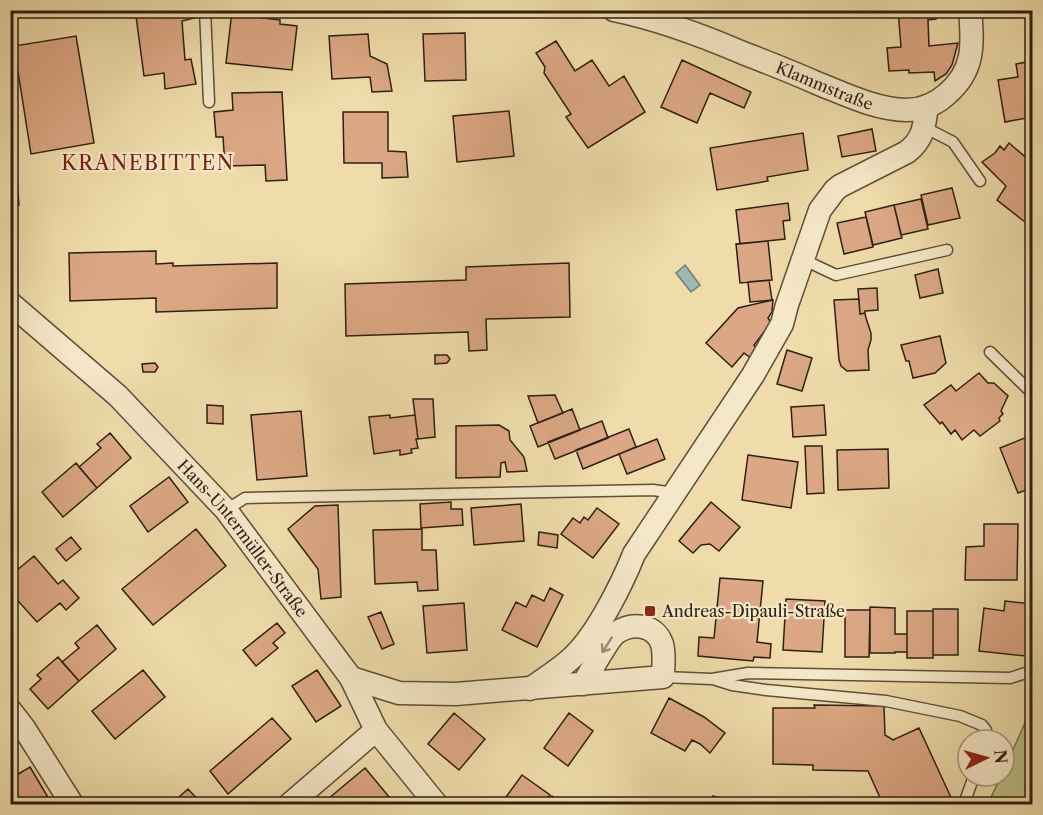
<svg xmlns="http://www.w3.org/2000/svg" width="1043" height="815" font-family="'Libre Caslon Text',serif">
<style>
.green{fill:#bcbf86;stroke:#75704c;stroke-width:1.5}
.water{fill:#9eb9b4;stroke:#717c74;stroke-width:1.5}
.building{fill:#dba784;stroke:#2e2013;stroke-width:1.5}
.lines{fill:none;stroke-linecap:round;stroke-linejoin:round}
.lane-casing{stroke:#5e4f39;stroke-width:13}
.street-casing{stroke:#5e4f39;stroke-width:25}
.lane{stroke:#f5e8c8;stroke-width:10}
.street{stroke:#f5e8c8;stroke-width:22}
.oneway{stroke:#9b8e77}
.poi-dot{fill:#8f2418;stroke:#f5e8c8;stroke-width:2}
.labels{text-anchor:middle;stroke-width:4.5;stroke-linejoin:round;paint-order:stroke}
.street-label{font-size:16px;fill:#2e2013;stroke:#f5e8c8}
.poi-label{font-size:16px;fill:#2e2013;stroke:#f5e8c8;text-anchor:start}
.quarter-label{font-size:20px;letter-spacing:1.5px;fill:#7a1f14;stroke:#f5e8c8}
</style>
<rect width="100%" height="100%" fill="#efdcaa"/>
<filter id="stains"><feTurbulence type="fractalNoise" baseFrequency=".00333" numOctaves="4"/><feColorMatrix values="0 0 0 0 .2 0 0 0 0 .09 0 0 0 0 .02 0 0 0 .5 -.17"/></filter>
<radialGradient id="worn" r=".72"><stop offset=".6" stop-color="#630" stop-opacity="0"/><stop offset="1" stop-color="#630" stop-opacity=".3"/></radialGradient>
<path class="green" d="M1032,707V804H988L1001,776H1004V770Z"/>
<path class="water" d="M685,265L700,285L691,292L676,273Z"/>
<path class="building" d="M166,10H196L198,17L182,21L185,60L191,59L196,84L165,89L164,73L144,76L136,16Z
M898,10H936V19L928,20L929,46L958,43L952,65L946,74L935,81L934,72L909,73V70L889,71L887,48L901,47Z
M1025,10H1032V32H1027Z
M232,11L257,13L256,17L280,20V24L297,26L292,70L226,63Z
M465,33L466,80L425,81L423,34Z
M368,34L370,56L387,64L392,91L372,92L370,77L332,79L329,36Z
M76,36L94,143L31,154L14,46Z
M556,41L575,71L592,60L609,86L624,76L645,112L588,148L566,117L571,114L544,73L545,67L536,53Z
M682,60L751,92L744,108L710,93L697,123L661,107Z
M1032,61V117L1005,122L998,80L1018,77L1016,64Z
M282,92L287,180L266,181L265,165L225,166L223,137H216L214,112L233,110L232,93Z
M509,111L514,156L457,162L453,116Z
M343,112H388V151L406,152L408,177L382,178V163H344Z
M872,129L876,151L842,157L838,136Z
M803,133L808,170L767,177L768,181L717,190L710,148Z
M1009,143L1029,160L1032,155V212L1025,222L997,200L1006,186L982,162L995,153L1000,146L1004,150Z
M16,167L19,205L10,206V168Z
M952,188L960,218L928,225L921,195Z
M921,199L928,229L901,235L894,205Z
M788,203L790,220L783,221L785,239L740,244L736,210Z
M894,205L902,238L873,245L865,212Z
M866,217L873,247L844,254L837,223Z
M768,241L772,280L740,283L736,244Z
M156,251V264L173,263V266L277,263V308L156,312V298L70,301L69,253Z
M569,263L570,317L486,319L487,350L469,351L468,332L346,336L345,284L466,280V267Z
M938,269L943,293L920,298L915,275Z
M769,280L772,300L750,302L748,282Z
M877,288L878,310L865,311V313L860,314L858,289Z
M859,299L860,314L865,313L866,318L871,333V340L868,350L869,370L847,371L841,366L839,360L834,300Z
M773,300L772,312L768,318L771,323L754,345L759,352L752,359L744,353L732,367L706,343L738,308Z
M940,336L946,363L935,373L913,378L909,361H906L901,345Z
M787,350L812,358L802,391L777,384Z
M435,355H447L450,359L447,363L435,364Z
M155,363L158,367L155,372H143L142,364Z
M979,373L988,383H994L1008,396L1001,411L1003,414L999,418L1000,421L980,436L974,430L962,440L955,430L951,434L942,422L940,424L924,405L951,385L956,391Z
M555,395L563,413L538,423L528,396Z
M413,399H433L435,437L418,439Z
M207,405L223,406V424L207,423Z
M824,405L826,435L793,437L791,407Z
M572,409L580,430L538,447L530,426Z
M301,411L307,476L257,480L251,415Z
M390,415V418L415,415L418,439H416L418,448L411,449L412,453L400,455V450L374,454L369,417Z
M602,421L608,438L555,459L548,442Z
M499,425L509,431L510,440L524,457L527,471L507,472L505,462L501,463L500,477L456,478V426Z
M629,429L636,447L583,469L576,450Z
M110,433L131,458L97,488L79,467L101,448L97,444Z
M1032,435V488L1018,493L1000,448Z
M657,439L665,459L627,474L619,454Z
M805,446H822L824,493L807,494Z
M888,449L889,488L838,490L837,450Z
M748,455L798,462L791,508L742,500Z
M76,463L97,488L63,517L42,492Z
M169,477L188,502L148,532L130,506Z
M451,502V509H462L463,525L421,528L420,504Z
M711,502L740,527L719,551L710,544L701,545L693,553L679,541Z
M521,504L524,541L474,545L471,508Z
M338,505L341,597L321,599L318,569L288,529L315,506Z
M597,508L619,524L593,558L561,534L573,518L580,523L584,517L588,520Z
M984,524H1018L1017,580H965L966,547L984,546Z
M196,529L226,566L153,625L122,589Z
M422,529V550H436L438,590L418,591L417,582L375,584L373,530Z
M539,532L558,535L557,548L538,545Z
M71,537L81,549L66,561L56,549Z
M34,556L58,584L63,580L79,598L66,610L60,603L37,622L10,592V576Z
M720,578L763,581L757,642L771,644L770,658L754,657L753,661L698,656L699,637L714,638Z
M550,588L563,595L537,647L502,630L516,602L526,607L532,595L544,601Z
M786,599L825,601L822,652L783,650Z
M1005,601L1032,604L1026,656L979,651L984,608L1004,611Z
M464,603L467,650L427,653L423,606Z
M870,607L895,608V634H907V652H895V653H870Z
M933,609H958V655H933Z
M845,610H870L869,657H845Z
M907,611H933V658H907Z
M381,612L394,644L382,649L368,617Z
M277,623L285,633L273,643L278,648L256,666L243,650Z
M97,625L116,649L79,681L62,662L79,648L75,643Z
M58,657L79,681L48,709L30,689L41,679L37,675Z
M143,670L165,697L115,739L92,711Z
M317,670L341,706L316,722L292,686Z
M669,698L704,717L725,733L710,753L700,744L692,740L685,751L651,733Z
M814,705L884,706L885,735L893,740L919,728L954,804H883L868,771L813,770V765L773,764V708H815Z
M454,713L485,739L459,770L428,744Z
M569,713L593,731L568,766L544,748Z
M272,718L291,739L228,794L210,771Z
M30,767L52,804H10V779Z
M365,768L395,804H322Z
M522,775L550,795L543,804H501Z
M188,789L202,804H171Z
M552,796L562,803L561,804H546Z
M713,796L742,804H710Z"/>
<g class="lines">
<g class="lane-casing">
<path id="lane" d="M205,10L209,102
M924,127L953,142L980,181
M802,259L836,275L947,250
M990,352L1032,393
M226,510L245,498L653,490L674,493
M663,677L712,679L748,673L1010,678L1032,671
M716,680L732,685L766,690L886,701L960,716L982,725L986,730V740
M964,804L974,776"/>
</g>
<g class="street-casing">
<g id="street">
<path id="s1" d="M614,10C658,19 701,35 743,53C769,63 794,73 819,84C847,95 875,109 906,110C921,110 936,104 947,94C975,70 973,44 970,10"/>
<path id="s2" d="M10,303L118,396L226,510L351,678L376,730L436,804"/>
<path d="M351,678L399,693L456,694L663,677C663,667 665,654 662,644C655,624 632,622 616,633C609,638 589,674 583,684"/>
<path d="M530,689C545,678 562,668 575,655C598,632 622,584 634,554L753,375L782,324L787,305L820,210L835,190L840,186L907,152C924,139 924,126 927,106"/>
<path d="M10,710L24,728L72,804"/>
<path d="M290,804L376,730"/>
</g>
</g>
<use href="#lane" class="lane"/>
<use href="#street" class="street"/>
</g>
<defs><path id="oneway-shaft" d="M-6 0H5M1.5-3L5.5 0L1.5 3" fill="none" stroke-width="1.6" stroke-linecap="round" stroke-linejoin="round" transform="scale(1.5)"/></defs>
<use class="oneway" href="#oneway-shaft" transform="translate(607 645) rotate(123)"/>
<rect class="poi-dot" x="644" y="605" width="12" height="12" rx="3"/>
<g class="labels">
<g class="street-label">
<text dy="6" stroke="none"><textPath href="#s1" startOffset="224">Klammstraße</textPath></text>
<text dy="6" stroke="none"><textPath href="#s2" startOffset="332">Hans-Untermüller-Straße</textPath></text>
</g>
<g class="poi-label">
<text x="662" y="617">Andreas-Dipauli-Straße</text>
</g>
<g class="quarter-label">
<text x="148" y="170">KRANEBITTEN</text>
</g>
</g>
<rect width="1043" height="815" fill="none" stroke="#efdcaa" stroke-width="36"/>
<rect x="12" y="12" width="1019" height="791" fill="none" stroke="#2e2013" stroke-width="3"/>
<rect x="18" y="18" width="1007" height="779" fill="none" stroke="#2e2013" stroke-width="1.5"/>
<g transform="translate(986 758) rotate(85)"><circle r="28" fill="#f5e8c8" stroke="#a59880" stroke-width="1.5"/>
<path d="M0-4.5L10 22L0 15L-10 22Z" fill="#8f2418"/>
<text y="-9" font-size="16" font-weight="bold" text-anchor="middle" fill="#2e2013">N</text>
</g>
<rect width="100%" height="100%" filter="url(#stains)"/>
<rect width="100%" height="100%" fill="url(#worn)"/>
</svg>
